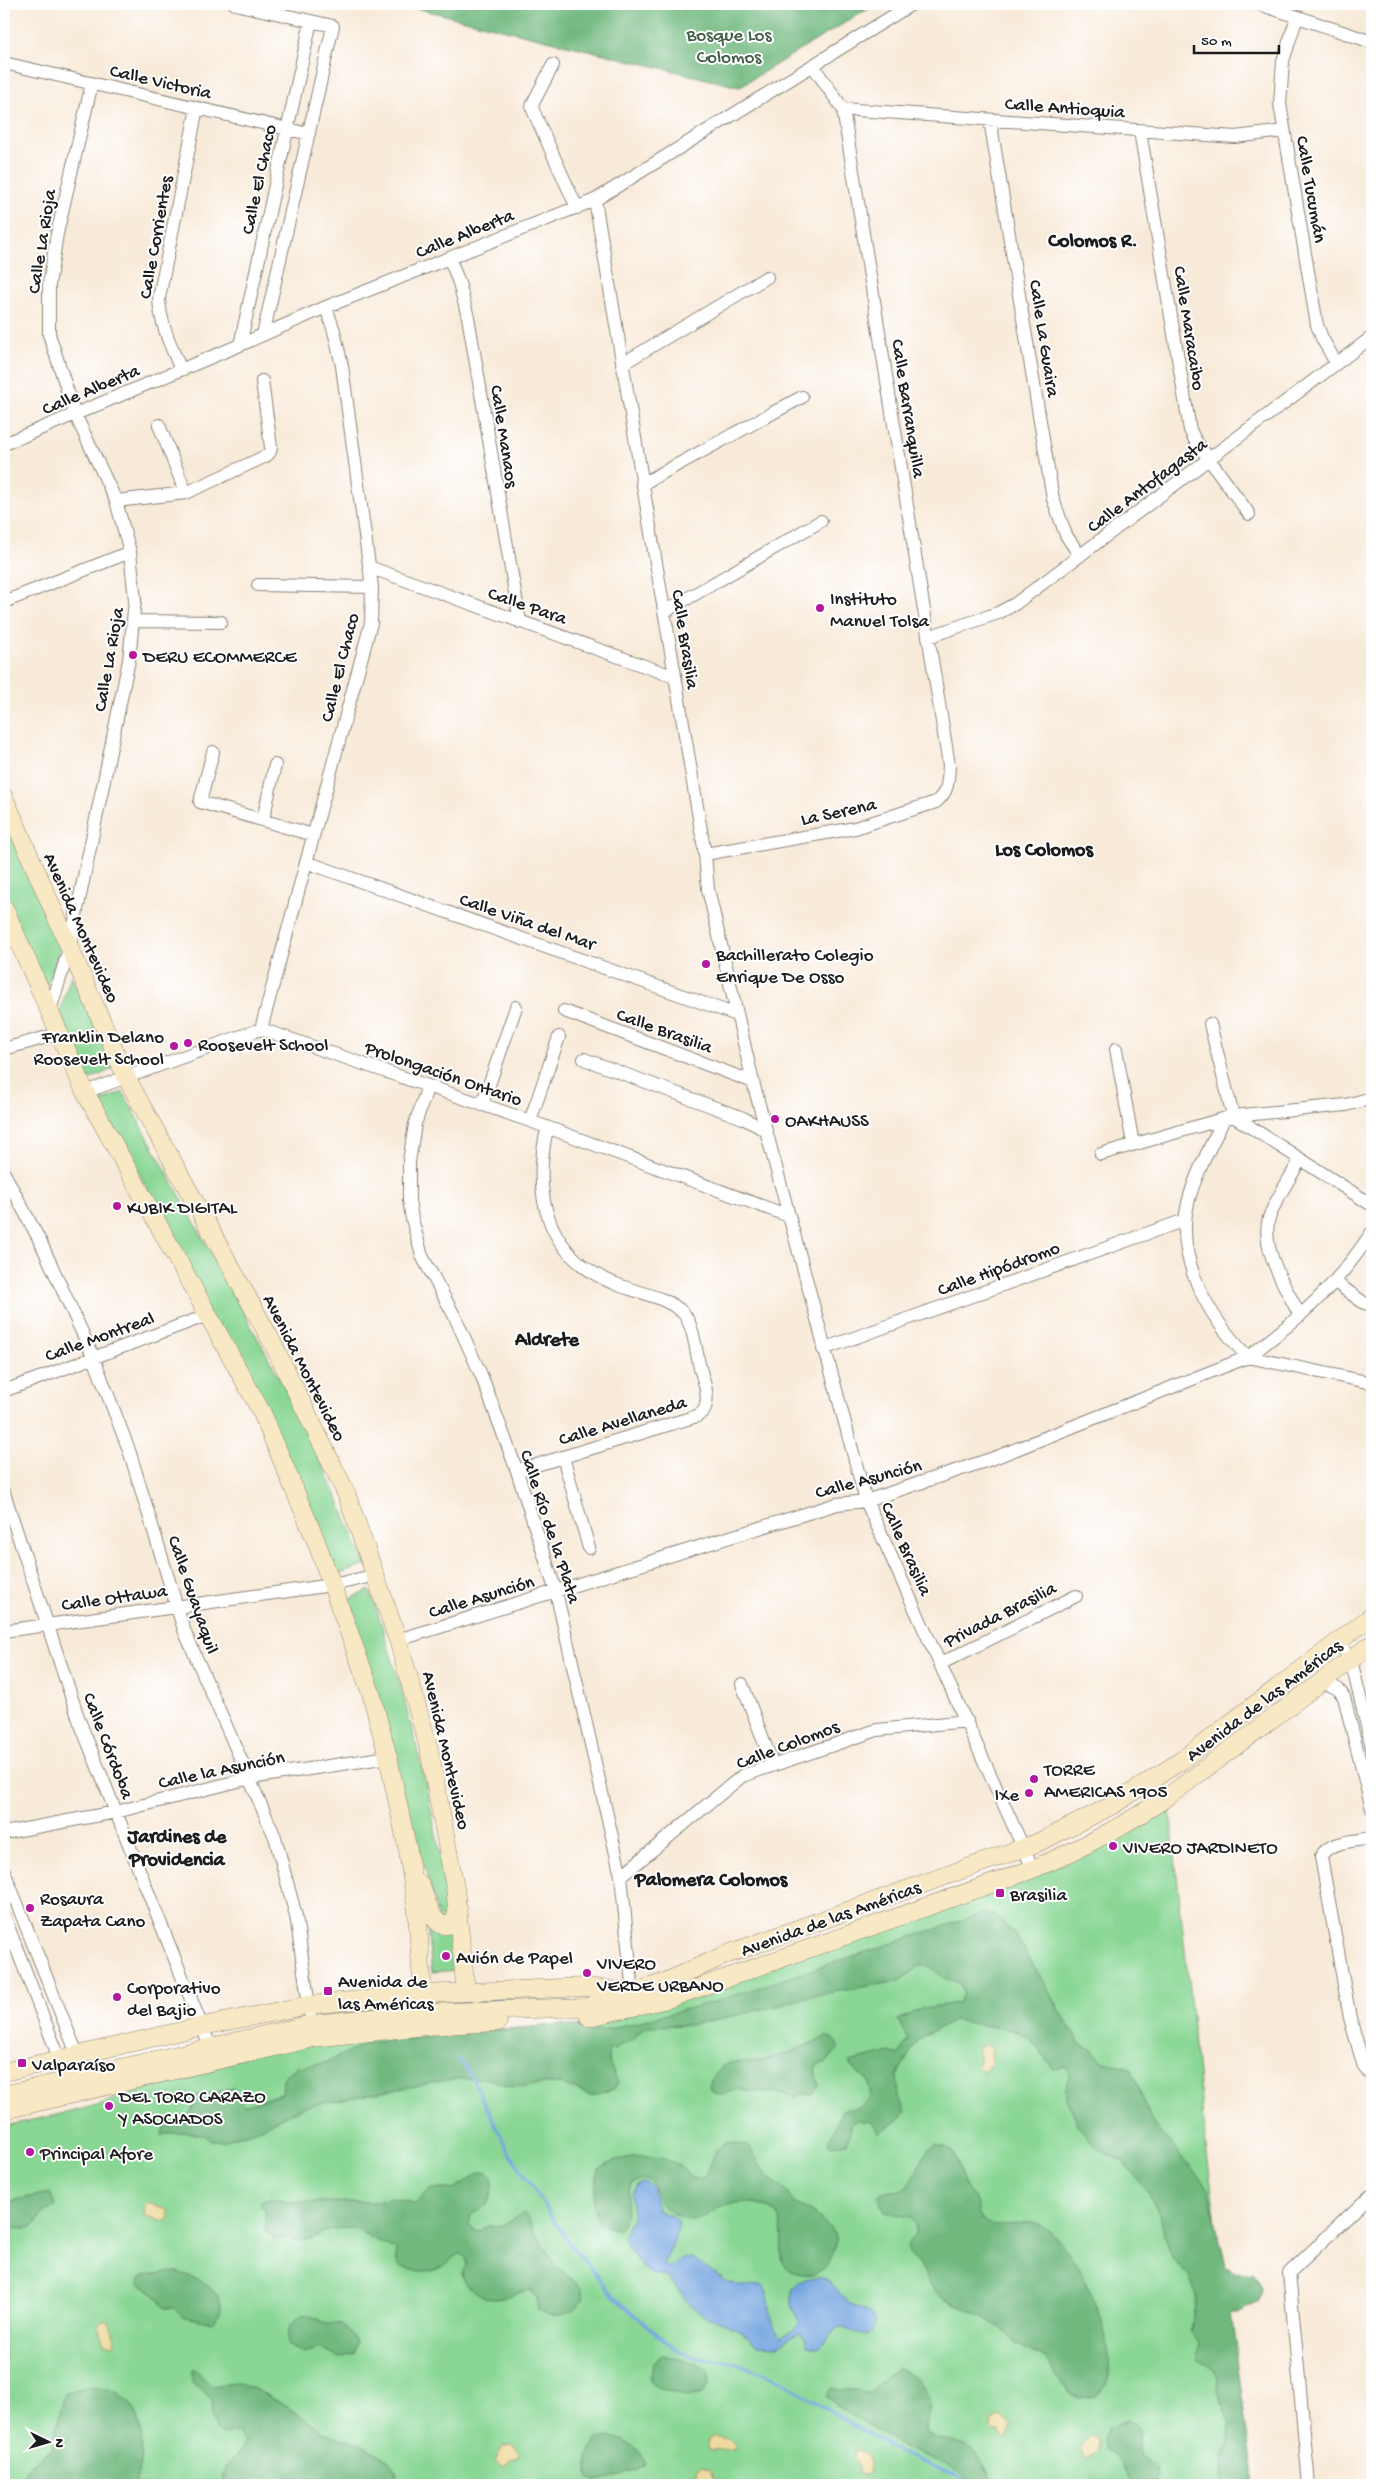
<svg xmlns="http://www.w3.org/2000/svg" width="1376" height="2489" font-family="'Gochi Hand',sans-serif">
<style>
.green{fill:#8ad795;stroke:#537a58}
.forest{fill:#6fb87e;stroke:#466a4d}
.sand{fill:#eeda9e;stroke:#857b5d}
.water{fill:#76a6e0;stroke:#49617e}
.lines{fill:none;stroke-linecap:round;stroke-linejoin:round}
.stream{stroke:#76a6e0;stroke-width:3}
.canal{stroke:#76a6e0;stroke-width:12}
.street-casing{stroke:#8a837a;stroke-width:14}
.secondary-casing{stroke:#8a837a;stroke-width:19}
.street{stroke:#fff;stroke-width:12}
.secondary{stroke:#f8e8c3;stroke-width:18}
.poi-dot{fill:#b5179e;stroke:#fff;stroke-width:2}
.labels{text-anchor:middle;stroke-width:4;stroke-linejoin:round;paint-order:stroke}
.park-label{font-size:19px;fill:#425d46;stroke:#fff}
.street-label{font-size:19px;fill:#1c1c1c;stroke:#fff}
.poi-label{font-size:19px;fill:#1c1c1c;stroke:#fff;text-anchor:start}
.neighbourhood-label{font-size:20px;font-weight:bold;fill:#1c1c1c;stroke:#fff}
</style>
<rect width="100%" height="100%" fill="#fff"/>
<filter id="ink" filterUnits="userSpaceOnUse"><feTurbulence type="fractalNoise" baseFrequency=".02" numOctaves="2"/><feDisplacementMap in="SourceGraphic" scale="10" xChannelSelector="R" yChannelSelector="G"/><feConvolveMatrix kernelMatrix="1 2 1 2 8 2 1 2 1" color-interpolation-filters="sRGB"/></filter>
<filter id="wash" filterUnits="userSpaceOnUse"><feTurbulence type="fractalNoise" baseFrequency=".0096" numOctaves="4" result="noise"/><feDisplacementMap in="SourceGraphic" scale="20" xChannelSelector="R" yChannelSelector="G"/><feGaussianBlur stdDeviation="1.12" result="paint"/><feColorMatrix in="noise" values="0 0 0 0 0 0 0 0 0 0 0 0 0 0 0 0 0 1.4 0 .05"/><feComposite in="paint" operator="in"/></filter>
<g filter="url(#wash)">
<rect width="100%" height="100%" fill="#f8ead9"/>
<path class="green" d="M4,811L61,946L45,991L4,891Z
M71,975L114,1068L89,1080L60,1012Z
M123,1092L291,1399L331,1483L366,1565L335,1576L139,1173L100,1101Z
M370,1590C406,1696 434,1804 450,1916L445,1919L437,1915L434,1898L404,1802L346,1601Z
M1170,1810L1204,2130L1250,2485H4V2126L84,2109L125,2096L254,2040L426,2031L593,2026L637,2009L982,1897L1075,1857Z
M425,1910L452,1928L456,1970L432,1972Z"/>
<path class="forest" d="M399,4H876L739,87Z
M984,1913L996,1916L1015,1934L1080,2044L1094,2051L1104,2062L1131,2068L1152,2122L1208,2188L1226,2267L1234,2271L1253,2274L1261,2288L1259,2302L1239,2313H1231L1254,2485H1222L1224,2454L1229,2443L1230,2425L1217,2390L1218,2378L1214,2370L1197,2358L1200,2343L1189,2332L1196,2306V2295L1189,2277L1173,2259L1167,2247L1160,2215L1145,2188L1124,2162L1099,2150L1080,2128L1066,2099V2087L1069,2075L1065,2066L1054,2069L1028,2037L1017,2031L954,2020L918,2039L897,2075L899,2097L905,2111L899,2120L878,2133L872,2122L857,2120L852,2123L847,2143L830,2145L828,2143L843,2110L859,2108L871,2096L867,2079L854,2070L849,2062L890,2052L898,2055L908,2040L898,2020L923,2008L958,2003L963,1995L962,1988L958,1982L944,1978L929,1966H919L899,1981L810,1996L778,2006L691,2025L649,2026L641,2030L633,2040L616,2047L615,2050L609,2049L608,2060L618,2082L614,2089L591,2096L560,2083L512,2087L486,2078L453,2079L306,2106L254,2131L223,2141H212L206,2136L185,2132L161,2135L167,2123L185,2121L192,2110L195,2096L233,2088L243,2105L282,2094L283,2078L298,2067L327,2062L367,2043L562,2024L601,2031L714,2002Z
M826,2037C833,2037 838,2041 839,2048L826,2062L817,2065L815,2070L819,2087L811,2095L804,2094L796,2097L774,2091L753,2092L735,2089L723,2095L715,2094L710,2088C718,2051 748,2066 771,2059C790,2053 808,2044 826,2037Z
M728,2142L749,2146L766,2175L787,2191L793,2203L813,2212L830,2228L837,2239C833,2259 824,2278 801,2274C795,2272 789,2272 785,2266C775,2252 793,2215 764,2206C754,2202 736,2201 726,2205C704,2213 702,2228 675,2214C670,2211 663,2207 660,2203C656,2197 655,2188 651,2181L642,2179L631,2184C625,2199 629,2216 619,2230L599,2224C592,2205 595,2188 598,2169C621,2152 675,2150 691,2178L699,2179L706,2176L716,2150Z
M936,2145C943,2147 949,2147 953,2153C960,2162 960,2178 967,2188C970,2194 976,2198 977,2204C979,2211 977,2216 984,2221C997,2231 1020,2218 1036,2223C1075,2237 1118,2341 1108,2379C1106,2386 1100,2392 1095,2397L1079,2399L1072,2396L1044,2358L1016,2344L1008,2333L979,2315L945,2300L934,2290L919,2264L909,2253L907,2245L916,2232L915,2223L910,2217L885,2212L880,2204L878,2195C889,2190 899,2195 908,2186C922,2171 916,2156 936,2145Z
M480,2172H488C497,2181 493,2196 485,2206C482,2210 476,2211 471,2215L469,2224L476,2232L489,2226L503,2225L524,2213L555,2265L573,2280L581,2288L584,2297C575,2316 555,2320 538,2310L537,2298L531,2290C508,2292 498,2308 475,2292C468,2286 463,2282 462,2273L467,2264L466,2258L462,2254C451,2256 448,2265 438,2269C431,2272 404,2272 399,2265C396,2261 396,2255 396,2250L353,2228L330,2229L311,2239L299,2241L286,2237L274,2239L266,2231L265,2210L260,2205L261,2200L269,2198L291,2202H373L394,2198L416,2204L430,2189H454Z
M50,2193L55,2205L41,2216L34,2226L25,2229L4,2228V2202Z
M176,2272C197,2276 240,2299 212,2323L181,2316L174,2308H165L155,2294L140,2284L139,2280L143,2275Z
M309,2315L325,2323L342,2324L357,2342L355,2354L339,2358L320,2349L304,2353L288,2344C286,2327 291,2317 309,2315Z
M662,2355L697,2363L709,2372L710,2383L703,2394L687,2397L655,2386L650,2380L653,2363Z
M898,2369C910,2372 926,2386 929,2399C931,2409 926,2421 926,2431C936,2443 949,2438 962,2444C973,2449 993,2473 992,2485H975L945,2464L909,2450L846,2412L829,2399L827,2394L833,2388L841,2390H858L869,2394L884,2378Z
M192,2370H196L211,2386L236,2383L257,2390L293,2410L326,2434L360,2444L379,2454L390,2462L396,2471L399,2485H222C224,2453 234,2465 245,2444L238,2432L223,2435C210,2427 213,2411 212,2399L192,2382Z
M91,2386C101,2388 113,2389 121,2395C149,2412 143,2459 135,2485H19L27,2468L52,2449L64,2395L70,2391Z
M1128,2420C1150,2431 1134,2438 1139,2453C1143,2466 1162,2463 1154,2485H1134C1133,2481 1118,2458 1115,2456C1112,2454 1108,2453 1105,2450L1103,2440L1108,2428Z
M608,2436C623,2439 643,2447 645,2465L638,2470L595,2482L588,2477V2455L598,2438Z"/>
<path class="sand" d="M986,2044L992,2049L991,2063L986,2070H981L977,2066L980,2058L977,2049Z
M147,2203L169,2210V2219L166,2221L145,2216L144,2207Z
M107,2320L116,2337L114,2345L104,2343L99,2330L100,2323Z
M1000,2417L1012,2425L1007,2438H1004L1001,2430L994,2431L991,2428L992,2422Z
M1090,2435L1097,2439V2451L1088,2459L1084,2456L1081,2445Z
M714,2436C722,2438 731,2437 735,2446L734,2450L710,2451L707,2445L708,2440Z
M503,2446H513L519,2453L518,2458L511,2460L505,2467L495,2461Z
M858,2451L865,2452L869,2459V2471L865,2475L858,2473V2467L853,2458L855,2452Z
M700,2466L708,2468L714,2479L722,2485H703L697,2478L696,2471Z"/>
<path class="water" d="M644,2182L652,2186C655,2193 654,2203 658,2209C662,2214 671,2214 675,2218C682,2225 669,2256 664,2262V2266L670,2268L682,2259L692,2258L726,2281L740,2286L762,2285C775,2299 765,2323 782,2337L794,2330L799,2324L792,2305V2291C800,2277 819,2272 832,2284C839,2290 842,2298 850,2304C860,2311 869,2310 876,2320C872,2346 851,2328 839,2327L819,2348L807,2346L805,2337L799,2333L778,2346L757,2345L740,2330L704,2315L691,2306L668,2277L654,2274L643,2268L627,2246L624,2235L633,2215L631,2194L637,2185Z"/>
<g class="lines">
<path class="stream" d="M459,2059L472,2077L508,2150L567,2240L613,2296L666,2342L680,2352L697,2358L734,2362L774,2377L900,2453L958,2477L969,2485"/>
<path class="canal" d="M455,2001L505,2000"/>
</g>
</g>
<g filter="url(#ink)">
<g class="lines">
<g class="street-casing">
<path id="street" d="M235,4L333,26L263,335
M1259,4L1372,42
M1297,17L1283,61L1280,104L1317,325L1322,338L1336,363
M4,63L309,134
M553,65L533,103L532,108L577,208
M843,109L1235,137L1284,131
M990,120L1053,499L1066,535L1080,556
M1140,131L1190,430L1195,440L1249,514
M595,200L705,854L708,889L753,1082L866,1501L1033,1869
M450,259L459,283L468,317L520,622
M240,345L311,21
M622,364L767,277
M181,370C171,346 160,324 159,298L197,108
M159,425L186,493
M4,444L240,345L326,307L595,200L912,4
M642,484L802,397
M116,501L186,493L266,456L270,452L271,447L262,381
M369,567L675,677
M258,585L372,587
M4,602L130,552
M664,612L821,521
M135,621L221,622
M928,637L998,613L1015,604L1372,337
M213,752L200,802L313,835
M263,820L275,765
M705,854L855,828L936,802C949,791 948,781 949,765L843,109L813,66
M306,862L737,1015
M564,1011L753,1082
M49,1014L69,949L129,660L135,600L130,552L116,501L75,414L49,334V285L57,234L92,83
M1210,1024L1233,1116L1372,1205
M261,1029L371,623L372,587L342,366L334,331L326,307
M4,1049L58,1034
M1116,1049L1133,1144
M584,1059L743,1118L765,1130
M428,1086L415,1124L409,1162V1200L412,1219L422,1256L455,1317L482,1377L517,1471L556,1592L621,1876L633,1994
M85,1092L261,1029L530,1121L789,1216
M482,1105L516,1007
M1224,1119C1211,1146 1195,1174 1188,1203C1174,1259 1210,1319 1248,1357
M530,1121L559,1037
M1101,1154L1233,1116L1346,1105L1372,1098
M4,1173L41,1243L93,1356L129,1450L184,1630L275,1837L296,1916L310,2013
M1335,1282L1364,1303L1372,1305
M1300,1316C1287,1289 1260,1250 1269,1218C1275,1200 1291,1177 1300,1160
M823,1349L1185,1220
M1248,1357C1301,1317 1335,1288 1372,1232
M4,1391L208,1315
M563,1457L589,1548
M517,1471L697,1416L703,1412C711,1399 704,1382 700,1368C696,1352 694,1327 684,1314C670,1298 640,1293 621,1286C549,1260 531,1200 547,1129
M4,1493L79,1720L213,2054
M4,1631L332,1585L377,1575
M398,1640L837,1504L866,1501L994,1458L1248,1357L1372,1383
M1338,1642L1351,1660L1372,1747
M940,1664L1076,1596
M1321,1681L1338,1689L1344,1697L1372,1809
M742,1684L773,1765
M4,1833L116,1812L250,1778L388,1757
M1372,1838C1357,1841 1327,1841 1321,1857L1350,2018L1364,2067L1372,2077
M4,1871L89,2084
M621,1876L742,1776L877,1730L967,1721
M4,1916L70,2086
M1309,2485L1289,2273L1372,2194"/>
</g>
<g class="secondary-casing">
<path id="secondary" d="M4,797L126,1077L271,1340L346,1493L398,1640L429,1749L455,1888L466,1992
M4,908L85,1092L262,1413L316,1541L371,1693L388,1757L408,1851L417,1912L425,2024
M420,1884C426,1898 434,1938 455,1921L458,1908
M589,2017L667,1999L1033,1869C1081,1849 1127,1824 1170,1795L1372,1644
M4,2072L203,2026L309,2005L423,1994L586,1987L625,1992
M4,2095L312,2024L424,2013L587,2007L663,1983L725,1955L1037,1843L1113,1805L1182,1760L1372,1616
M4,2110L313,2038L425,2026L498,2022"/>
</g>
<use href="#street" class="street"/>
<use href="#secondary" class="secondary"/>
</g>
</g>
<g class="poi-dot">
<circle cx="820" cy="608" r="5"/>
<circle cx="133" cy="655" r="5"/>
<circle cx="706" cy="964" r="5"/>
<circle cx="188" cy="1043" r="5"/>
<circle cx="174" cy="1046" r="5"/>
<circle cx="775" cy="1119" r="5"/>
<circle cx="117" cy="1206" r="5"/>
<circle cx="1034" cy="1779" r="5"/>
<circle cx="1029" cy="1793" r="5"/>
<circle cx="1113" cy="1846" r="5"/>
<rect x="995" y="1888" width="10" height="10" rx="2.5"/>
<circle cx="30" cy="1908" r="5"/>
<circle cx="446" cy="1956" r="5"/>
<circle cx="587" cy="1973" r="5"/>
<rect x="323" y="1986" width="10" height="10" rx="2.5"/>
<circle cx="117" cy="1997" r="5"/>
<rect x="17" y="2058" width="10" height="10" rx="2.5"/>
<circle cx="109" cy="2106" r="5"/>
<circle cx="30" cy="2152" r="5"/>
</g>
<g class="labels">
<g class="park-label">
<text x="729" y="40">Bosque Los<tspan x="729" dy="22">Colomos</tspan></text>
</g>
<g class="street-label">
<text transform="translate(161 80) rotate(13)" y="7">Calle Victoria</text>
<text transform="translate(1065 106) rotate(4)" y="7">Calle Antioquia</text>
<text transform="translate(257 179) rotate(-78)" y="7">Calle El Chaco</text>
<text transform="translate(1313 189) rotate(80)" y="7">Calle Tucumán</text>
<text transform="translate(464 232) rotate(-22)" y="7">Calle Alberta</text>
<text transform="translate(154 237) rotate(-80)" y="7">Calle Corrientes</text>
<text transform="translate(40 241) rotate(-81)" y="7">Calle La Rioja</text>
<text transform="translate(1191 328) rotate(81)" y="7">Calle Maracaibo</text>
<text transform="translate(1046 338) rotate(81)" y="7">Calle La Guaira</text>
<text transform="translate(90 388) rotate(-23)" y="7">Calle Alberta</text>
<text transform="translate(910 408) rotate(81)" y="7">Calle Barranquilla</text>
<text transform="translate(506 436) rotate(81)" y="7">Calle Manaos</text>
<text transform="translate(1146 484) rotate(-37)" y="7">Calle Antofagasta</text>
<text transform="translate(528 604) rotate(19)" y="7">Calle Para</text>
<text transform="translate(687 639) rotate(81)" y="7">Calle Brasilia</text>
<text transform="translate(107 659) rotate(-80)" y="7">Calle La Rioja</text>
<text transform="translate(338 667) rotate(-76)" y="7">Calle El Chaco</text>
<text transform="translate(838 810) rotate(-12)" y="7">La Serena</text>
<text transform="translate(528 920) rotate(19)" y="7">Calle Viña del Mar</text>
<text transform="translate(83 927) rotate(66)" y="7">Avenida Montevideo</text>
<text transform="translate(665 1029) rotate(20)" y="7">Calle Brasilia</text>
<text transform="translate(444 1072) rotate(19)" y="7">Prolongación Ontario</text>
<text transform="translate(998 1267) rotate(-20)" y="7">Calle Hipódromo</text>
<text transform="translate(99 1335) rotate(-20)" y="7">Calle Montreal</text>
<text transform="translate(306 1367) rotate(63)" y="7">Avenida Montevideo</text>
<text transform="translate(622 1419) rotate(-17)" y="7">Calle Avellaneda</text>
<text transform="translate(868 1477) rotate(-15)" y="7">Calle Asunción</text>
<text transform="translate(552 1526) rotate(72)" y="7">Calle Río de la Plata</text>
<text transform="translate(908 1548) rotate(66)" y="7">Calle Brasilia</text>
<text transform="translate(195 1594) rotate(71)" y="7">Calle Guayaquil</text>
<text transform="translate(481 1595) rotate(-17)" y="7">Calle Asunción</text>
<text transform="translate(114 1596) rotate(-8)" y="7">Calle Ottawa</text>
<text transform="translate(999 1613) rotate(-27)" y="7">Privada Brasilia</text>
<text transform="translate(1263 1699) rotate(-37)" y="7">Avenida de las Américas</text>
<text transform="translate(787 1743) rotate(-21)" y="7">Calle Colomos</text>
<text transform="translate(110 1745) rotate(69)" y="7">Calle Córdoba</text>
<text transform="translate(448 1750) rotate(77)" y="7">Avenida Montevideo</text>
<text transform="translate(221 1768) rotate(-12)" y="7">Calle la Asunción</text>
<text transform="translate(830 1917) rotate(-20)" y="7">Avenida de las Américas</text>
</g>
<g class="poi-label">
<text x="830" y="604">Instituto<tspan x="830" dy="22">Manuel Tolsa</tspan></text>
<text x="143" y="662">DERU ECOMMERCE</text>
<text x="716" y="960">Bachillerato Colegio<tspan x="716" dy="22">Enrique De Osso</tspan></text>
<text x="164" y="1042" text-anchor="end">Franklin Delano<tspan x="164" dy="22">Roosevelt School</tspan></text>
<text x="198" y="1050">Roosevelt School</text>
<text x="785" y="1126">OAKHAUSS</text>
<text x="127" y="1213">KUBIK DIGITAL</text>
<text x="1044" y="1775">TORRE<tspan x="1044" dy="22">AMERICAS 1905</tspan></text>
<text x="1019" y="1800" text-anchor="end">IXe</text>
<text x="1123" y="1853">VIVERO JARDINETO</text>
<text x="1010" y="1900">Brasilia</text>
<text x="40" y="1904">Rosaura<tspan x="40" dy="22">Zapata Cano</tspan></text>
<text x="456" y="1963">Avión de Papel</text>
<text x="597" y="1969">VIVERO<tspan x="597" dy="22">VERDE URBANO</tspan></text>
<text x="338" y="1987">Avenida de<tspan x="338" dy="22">las Américas</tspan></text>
<text x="127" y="1993">Corporativo<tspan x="127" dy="22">del Bajio</tspan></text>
<text x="32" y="2070">Valparaíso</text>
<text x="119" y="2102">DEL TORO CARAZO<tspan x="119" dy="22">Y ASOCIADOS</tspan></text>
<text x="40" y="2159">Principal Afore</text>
</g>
<g class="neighbourhood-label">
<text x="1093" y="246">Colomos R.</text>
<text x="1044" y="855">Los Colomos</text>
<text x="547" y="1345">Aldrete</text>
<text x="177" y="1842">Jardines de<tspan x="177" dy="23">Providencia</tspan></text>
<text x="711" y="1885">Palomera Colomos</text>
</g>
</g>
<rect width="1376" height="2489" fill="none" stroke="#fff" stroke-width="20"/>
<g transform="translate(48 2442) rotate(95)" stroke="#ffffff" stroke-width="4" paint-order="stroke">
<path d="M0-4L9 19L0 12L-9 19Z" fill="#1c1c1c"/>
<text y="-8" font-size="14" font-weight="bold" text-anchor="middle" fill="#1c1c1c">N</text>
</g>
<path d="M1194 45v8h85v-8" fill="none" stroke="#1c1c1c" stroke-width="2.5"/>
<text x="1201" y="45" font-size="15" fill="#1c1c1c" stroke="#ffffff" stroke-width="4" paint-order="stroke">50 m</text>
</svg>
